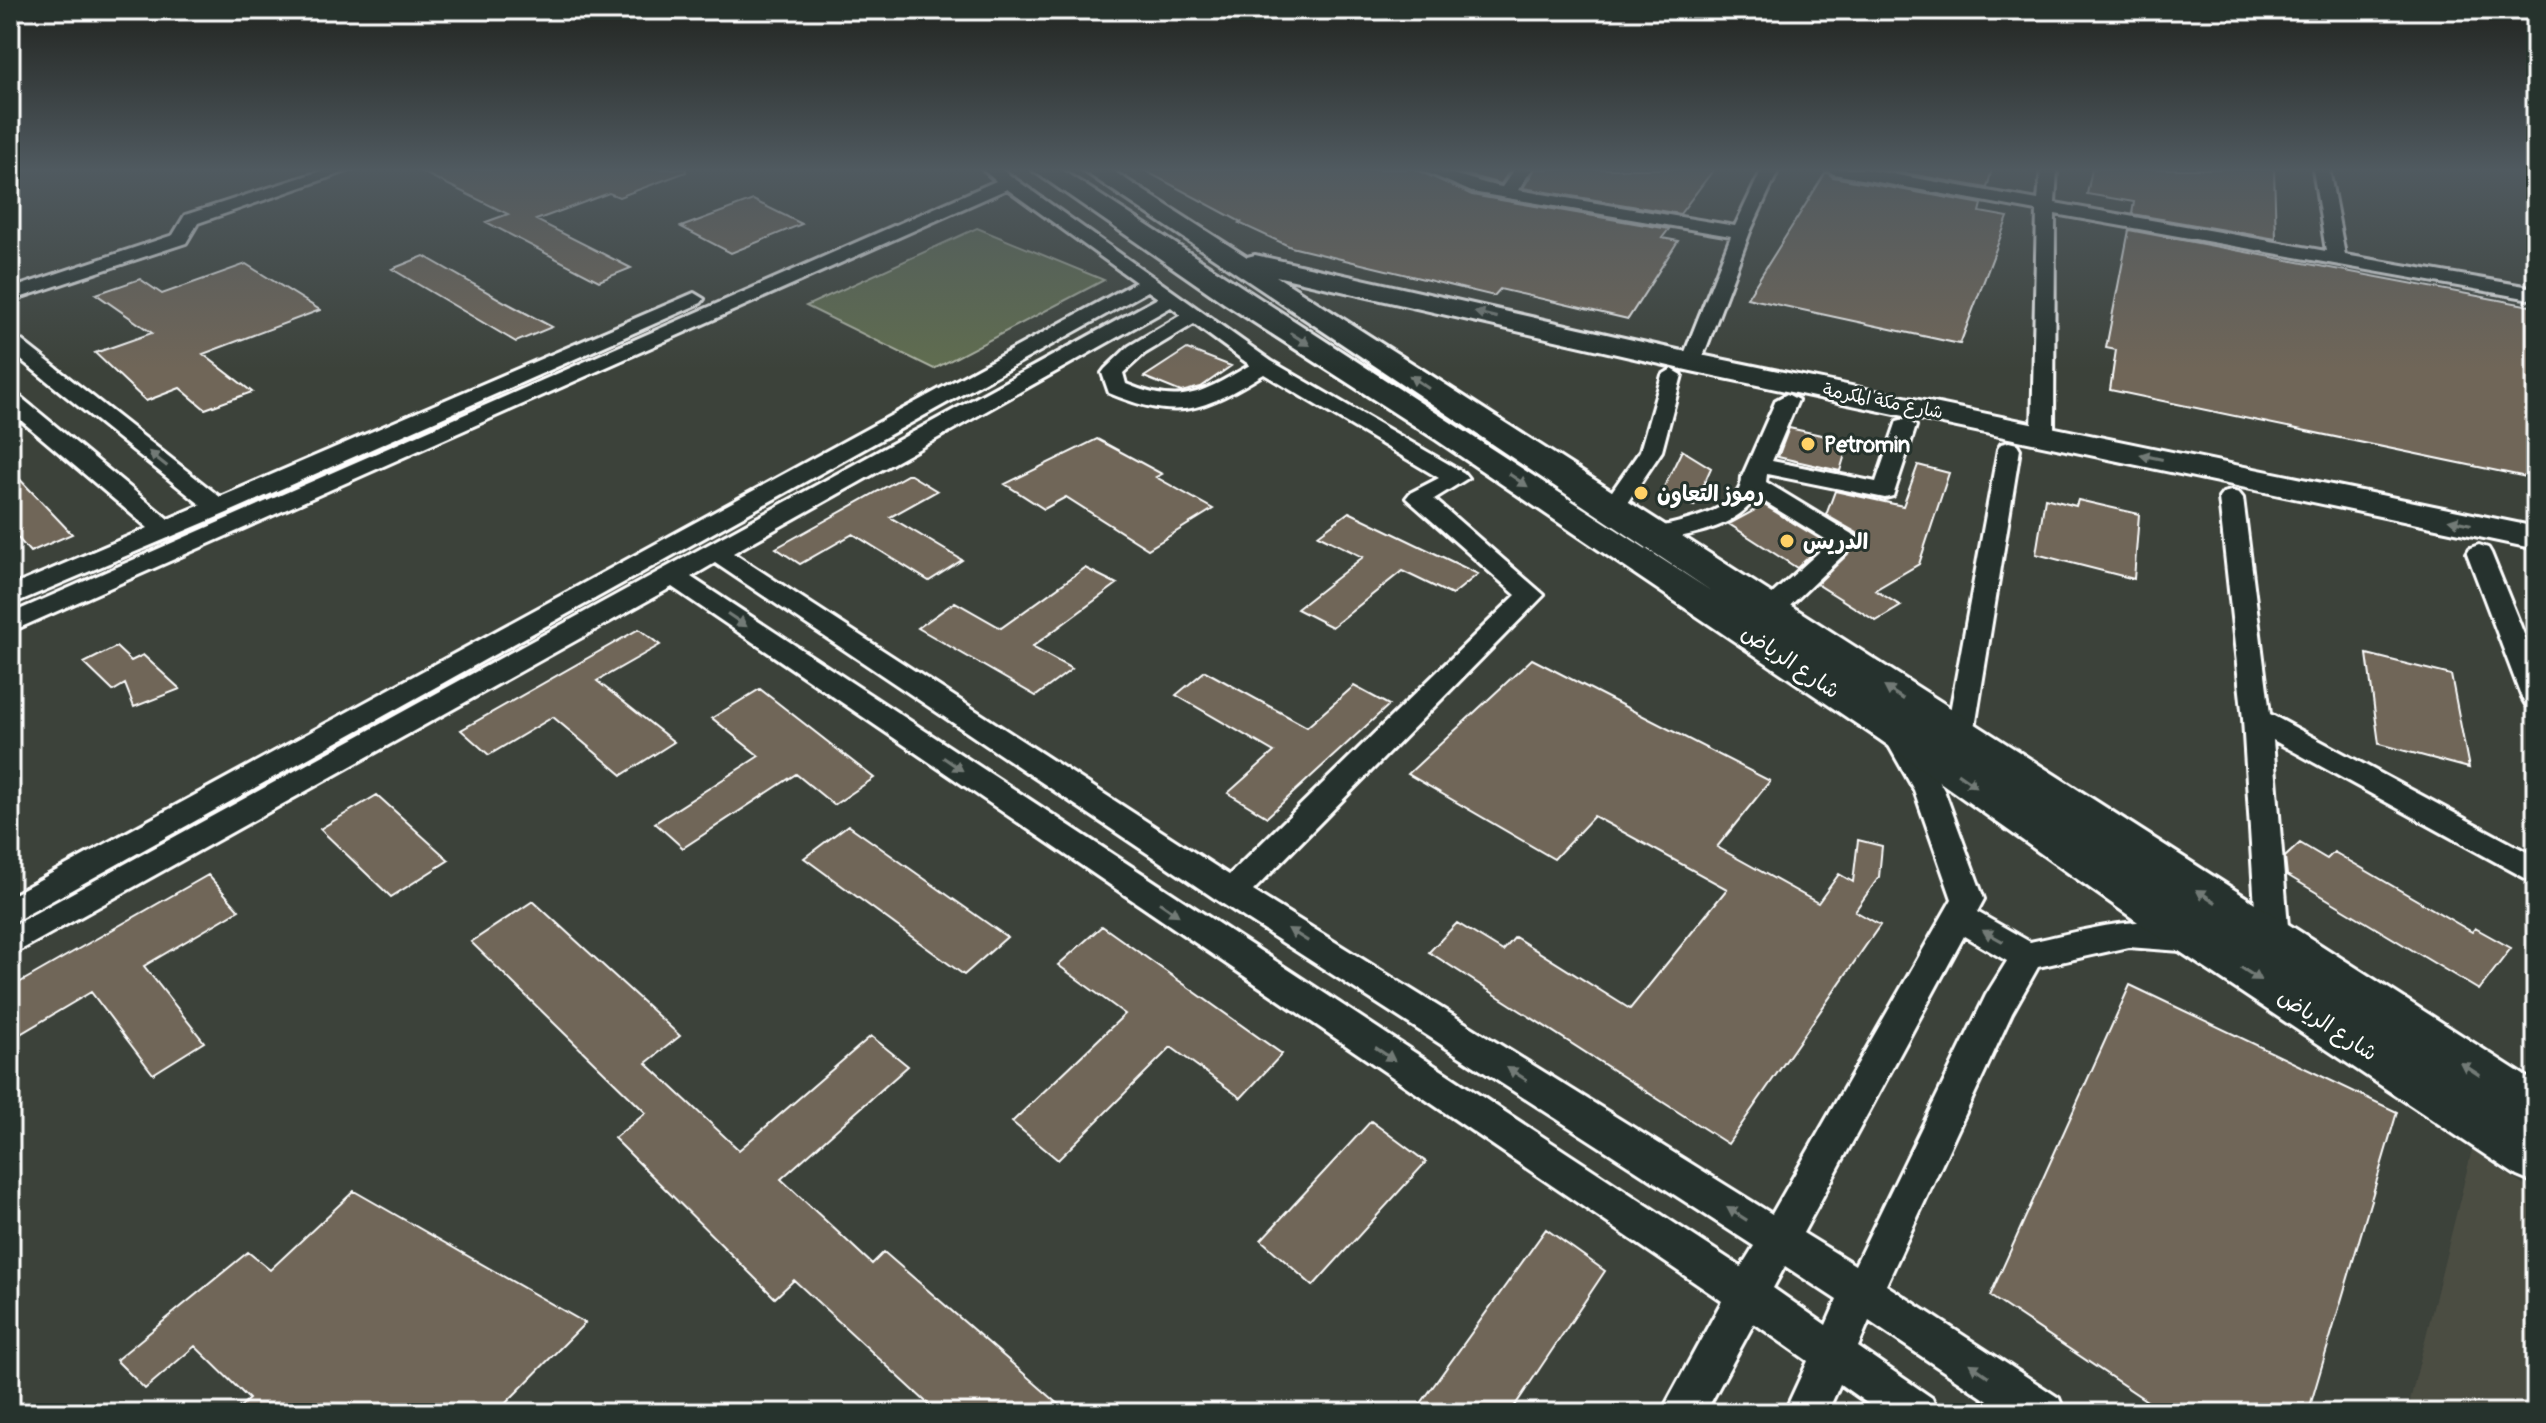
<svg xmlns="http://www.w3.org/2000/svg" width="2546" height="1423" font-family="Pangolin,'Playpen Sans Arabic',sans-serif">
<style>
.built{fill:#4b4d43}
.green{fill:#606d4f;stroke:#b0b6a7;stroke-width:2}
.building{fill:#6f6658;stroke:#fff;stroke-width:2}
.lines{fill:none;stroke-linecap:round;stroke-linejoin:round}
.street-casing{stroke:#fff;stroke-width:6}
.secondary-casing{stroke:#fff;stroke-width:6}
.street{fill:#26332d;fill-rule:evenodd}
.secondary{fill:#26332d;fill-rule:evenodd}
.oneway{fill:#727a76}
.poi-dot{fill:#ffd166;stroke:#26332d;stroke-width:3}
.labels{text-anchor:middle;stroke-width:6;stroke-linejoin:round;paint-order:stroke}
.far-street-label{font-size:18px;fill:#fff;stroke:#26332d}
.poi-label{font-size:22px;font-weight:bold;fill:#fff;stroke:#26332d;text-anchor:start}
.street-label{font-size:22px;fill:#fff;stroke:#26332d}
</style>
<rect width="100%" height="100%" fill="#3c423a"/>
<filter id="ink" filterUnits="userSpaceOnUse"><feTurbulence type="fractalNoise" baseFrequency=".0125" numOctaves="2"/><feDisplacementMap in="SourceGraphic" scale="16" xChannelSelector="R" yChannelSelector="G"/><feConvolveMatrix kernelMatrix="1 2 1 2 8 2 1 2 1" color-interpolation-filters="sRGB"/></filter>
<g filter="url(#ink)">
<path class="built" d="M2472,1150L2536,1194V1413H2407Z"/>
<path class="green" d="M977,228L1104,280L934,369L806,306Z"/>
<path class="building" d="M416,169H686V172L619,197L609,193L536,220L631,268L599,281L486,222L508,214Z
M1142,169H1416L1472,195L1669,229L1662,238L1678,241L1628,319L1500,289L1494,296L1291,247L1239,223L1241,222Z
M1446,169H1511L1501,184Z
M1535,169H1714L1680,214L1523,188Z
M1883,169H1992L1987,188Z
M2092,169H2274L2276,239L2132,214L2134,202L2087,194Z
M1826,172L1833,177L1982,204L1980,212L2008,217L1960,344L1747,298Z
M753,200L802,224L731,253L681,227Z
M2129,230L2536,307V479L2110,390L2116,350L2106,348Z
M424,256L505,302L552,327L516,342L392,269Z
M246,264L320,310L203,354L252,392L205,409L180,388L146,401L95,353L152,333L96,294L140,279L162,294Z
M1187,349L1231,366L1201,387L1181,392L1144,377Z
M1789,428L1849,441L1840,471L1778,457Z
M1097,439L1162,474L1156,477L1213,509L1148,549L1066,497L1044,509L1005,484Z
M1682,450L1711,468L1694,506L1659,497Z
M1918,465L1949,473L1919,564L1875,590L1901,606L1876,621L1817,584L1861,541L1857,533L1826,515L1835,491L1903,506Z
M10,469L72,534L30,552L10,529Z
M909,474L937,491L890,517L962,560L929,581L853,534L800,564L776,548Z
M2045,498L2076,506L2078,500L2139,514L2134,579L2036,554Z
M1764,505L1825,542L1797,568L1729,524Z
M1349,512L1478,574L1452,595L1402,571L1332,627L1297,609L1363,557L1318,535Z
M1085,568L1117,584L1032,647L1072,669L1036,696L918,628L955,602L1001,628Z
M639,629L660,645L597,681L674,742L622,775L553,717L489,755L461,730Z
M116,647L131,661L143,655L180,689L134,707L125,684L113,691L84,663Z
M2367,654L2451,675L2469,768L2379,744Z
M1532,659L1770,781L1717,847L1818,903L1839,874L1853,882L1858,840L1882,846L1879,877L1855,911L1880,925L1728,1144L1429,952L1457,923L1503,951L1515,937L1630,1009L1727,889L1594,816L1554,859L1408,774Z
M1205,671L1307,727L1354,686L1389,705L1267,817L1228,793L1274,752L1176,695Z
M760,689L874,778L834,805L796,774L683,848L655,823L759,756L712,718Z
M377,795L449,860L391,897L320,829Z
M848,825L1007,937L964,975L804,858Z
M2300,843L2327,859L2334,852L2472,932L2475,928L2511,948L2479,990L2287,875L2285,857Z
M208,875L239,910L144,966L204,1042L153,1074L91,992L10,1040V988Z
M533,901L680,1036L646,1063L739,1150L871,1036L908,1066L781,1179L872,1264L884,1252L1069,1413H938L794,1280L775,1298L614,1138L646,1113L471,942Z
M1102,926L1282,1054L1241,1098L1171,1047L1058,1160L1012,1122L1125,1014L1058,965Z
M2130,985L2397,1112L2308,1413H2165L1990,1296Z
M1371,1121L1426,1162L1313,1286L1261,1240Z
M354,1191L585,1323L496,1413H233L249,1399L195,1346L145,1389L116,1360L248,1252L270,1270Z
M1546,1229L1605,1271L1510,1413H1414Z"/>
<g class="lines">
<g class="street-casing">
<path id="street" d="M327,169H353L198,223L186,243L10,301V289L173,235L185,215Z
M982,169H1001L1271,361L1464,473L1468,478L1434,499L1544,595L1253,891L1772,1214L1952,899L1914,790L1880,730L1884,723L1894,720L1904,723L1944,790L1984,899L1977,912L2030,942C2087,930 2148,910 2206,930L2210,939L2206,948L2194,952L2128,947L2038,967L2012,1013L1886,1285L2059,1398L2065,1413H2006L1869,1321L1858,1347L1932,1398L1938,1413H1881L1840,1384L1827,1413H1784L1808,1361L1754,1323L1705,1413H1661L1722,1301L672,587L10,956V927L1158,298L1148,291L10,924V896L1136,282L1007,189L10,632V614L996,181ZM1171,307L1181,315L1129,346L1105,369L1102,373L1109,393C1179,422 1202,411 1264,374L1439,478L1410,493L1406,498L1516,595L1229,875L733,553ZM1194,324L1250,365C1202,393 1181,407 1126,384L1123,373L1144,354ZM715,563L1220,902L1754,1246L1741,1267L691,577ZM1964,936L2007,961L1986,995L1855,1265L1803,1233ZM1785,1266L1837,1300L1826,1325L1773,1288Z
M1419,169C1448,169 1473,182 1502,187L1515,169H1532L1518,190L1735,226L1762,169H1779L1750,232L1701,362L1691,368L1681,362L1731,236L1472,192Z
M1826,169H1864L2038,200L2041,169H2057L2055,203L2326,251L2313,169H2329L2345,255L2536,288V300L2055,214L2054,433L2043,440L2032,433L2037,211L1834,174Z
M694,293L704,299L701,303L227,513L10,605V587L148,528L10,411V394L18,395L168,519L201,505L10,351V335L17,337L220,497Z
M1672,369L1682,375L1662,451L1621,512H1605L1601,507L1640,451L1662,375Z
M1787,394L1798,400L1772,461L1876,482L1897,421L1905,419L1916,426L1893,496L1885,498L1767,474L1766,482L1855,536L1858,541L1777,618L1768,620L1759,618L1755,612L1759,606L1830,542L1757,497C1731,530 1695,533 1656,542L1647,540L1644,535L1647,530C1674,523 1742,513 1742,477L1776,400Z
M2009,442L2017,444L2020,449L1974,734L1970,741L1960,744L1950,741L1946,734L1998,449L2001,444Z
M2231,491L2239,493L2243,498L2270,714L2536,857V884L2273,740L2289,939L2285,948L2273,952L2261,948L2257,939L2243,719L2219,498L2223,493Z
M2479,545L2488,548L2491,553L2536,664V708L2526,705L2522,698L2467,553L2470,548Z"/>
</g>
<g class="secondary-casing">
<path id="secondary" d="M1031,169H1060L1711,591L1081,169H1110L1247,257L1255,255L1691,353L2536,527V549L1691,371L1276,276L2536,1083V1184L2517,1176L2182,953L1879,739L1435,439L1224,303Z"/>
</g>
<use href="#street" class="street"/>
<use href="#secondary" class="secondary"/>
</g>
<defs><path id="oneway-solid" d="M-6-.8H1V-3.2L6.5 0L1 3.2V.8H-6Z" transform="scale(2)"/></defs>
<g class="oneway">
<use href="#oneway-solid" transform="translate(1486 315) rotate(-167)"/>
<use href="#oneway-solid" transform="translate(1300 339) rotate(32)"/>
<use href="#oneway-solid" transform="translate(1419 382) rotate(-146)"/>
<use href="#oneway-solid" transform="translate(2151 457) rotate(-168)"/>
<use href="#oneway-solid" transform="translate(158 459) rotate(-141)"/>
<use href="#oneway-solid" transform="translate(1518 480) rotate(34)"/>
<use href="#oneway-solid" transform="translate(2460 522) rotate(-168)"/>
<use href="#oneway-solid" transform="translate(737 620) rotate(34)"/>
<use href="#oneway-solid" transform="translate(1894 693) rotate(-147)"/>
<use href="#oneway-solid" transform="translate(953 764) rotate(34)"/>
<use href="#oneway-solid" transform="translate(1967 780) rotate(35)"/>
<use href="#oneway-solid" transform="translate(2206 896) rotate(-147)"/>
<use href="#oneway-solid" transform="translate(1169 909) rotate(34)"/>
<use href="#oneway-solid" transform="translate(1298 935) rotate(-148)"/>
<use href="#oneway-solid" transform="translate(1993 936) rotate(-151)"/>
<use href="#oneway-solid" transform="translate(2251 974) rotate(33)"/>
<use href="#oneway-solid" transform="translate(1385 1054) rotate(34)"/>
<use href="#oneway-solid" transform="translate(2470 1069) rotate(-147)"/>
<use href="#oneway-solid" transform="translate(1517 1074) rotate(-148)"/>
<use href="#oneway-solid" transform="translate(1737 1214) rotate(-148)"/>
<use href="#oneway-solid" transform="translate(1979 1370) rotate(-146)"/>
</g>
</g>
<linearGradient id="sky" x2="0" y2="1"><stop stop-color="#212420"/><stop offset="0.46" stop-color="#505a60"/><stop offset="1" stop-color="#505a60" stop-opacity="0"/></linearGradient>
<rect width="2546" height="369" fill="url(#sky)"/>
<g class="poi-dot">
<circle cx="1808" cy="444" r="8"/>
<circle cx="1641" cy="493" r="8"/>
<circle cx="1787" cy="541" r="8"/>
</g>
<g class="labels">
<g class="far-street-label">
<text transform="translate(1883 401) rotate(11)" y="6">شارع مكة المكرمة</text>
</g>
<g class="poi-label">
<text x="1824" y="452">Petromin</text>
<text x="1657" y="501">رموز التعاون</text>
<text x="1803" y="549">الدريس</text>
</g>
<g class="street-label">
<text transform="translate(1791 661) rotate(34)" y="8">شارع الرياض</text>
<text transform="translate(2328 1024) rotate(33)" y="8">شارع الرياض</text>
</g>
</g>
<rect width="2546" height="1423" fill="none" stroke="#26332d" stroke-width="40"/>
<rect x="20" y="20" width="2506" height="1383" fill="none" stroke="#fff" stroke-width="3" filter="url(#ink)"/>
</svg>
